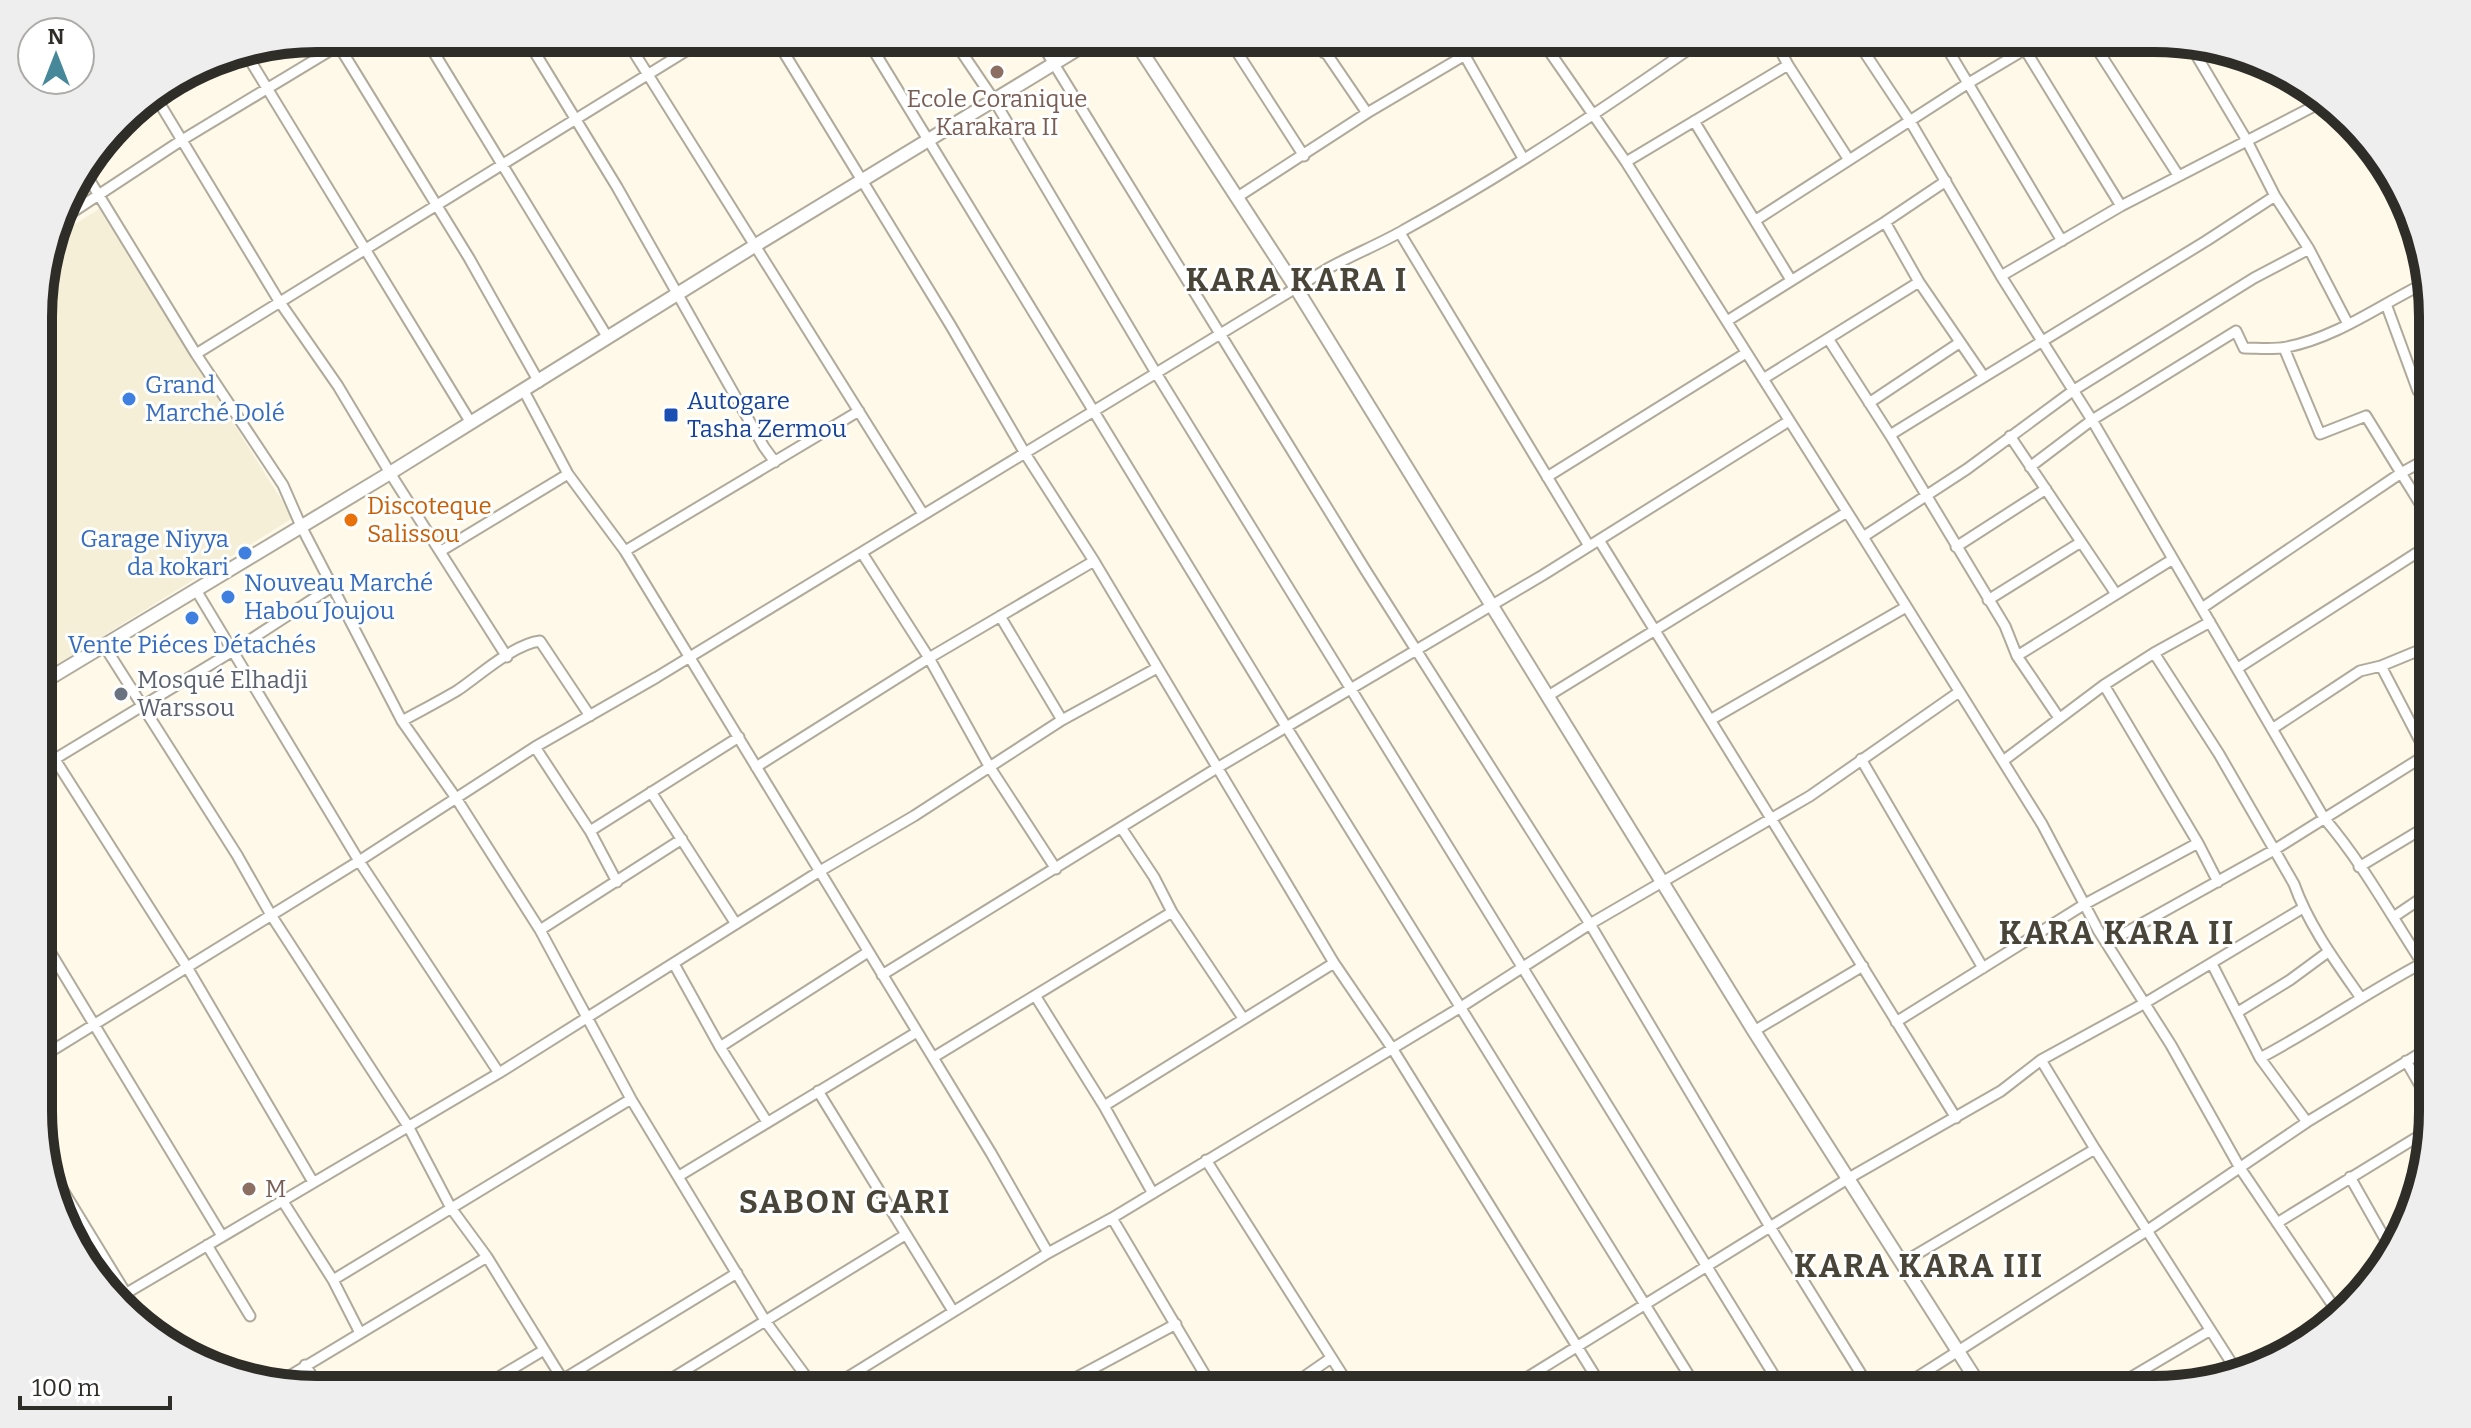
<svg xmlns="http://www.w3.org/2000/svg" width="2471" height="1428" font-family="Bitter,serif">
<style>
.built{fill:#f6efd8}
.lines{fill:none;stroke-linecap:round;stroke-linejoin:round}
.minor-casing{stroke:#afaa9b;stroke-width:13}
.tertiary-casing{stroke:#afaa9b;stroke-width:16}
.minor{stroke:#fff;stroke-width:9}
.tertiary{stroke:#fff;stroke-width:12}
.education-dot{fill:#8d6e63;stroke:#fff;stroke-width:3}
.shop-dot{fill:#3f7fe0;stroke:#fff;stroke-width:3}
.transit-dot{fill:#1a4fb4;stroke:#fff;stroke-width:3}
.food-dot{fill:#e8710a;stroke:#fff;stroke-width:3}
.worship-dot{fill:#6b7280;stroke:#fff;stroke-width:3}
.labels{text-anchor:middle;stroke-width:6;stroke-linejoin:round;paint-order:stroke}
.education-label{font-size:24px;fill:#785e54;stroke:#fff}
.shop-label{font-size:24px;fill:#366cbe;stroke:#fff;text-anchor:start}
.transit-label{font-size:24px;fill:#164399;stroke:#fff;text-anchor:start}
.food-label{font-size:24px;fill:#c56008;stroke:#fff;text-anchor:start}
.worship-label{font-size:24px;fill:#5b616d;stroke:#fff;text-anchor:start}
.district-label{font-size:32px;font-weight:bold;letter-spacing:2px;fill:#494538;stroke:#fff}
.rim{fill:none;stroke:#2f2d27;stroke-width:10}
</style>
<rect width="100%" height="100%" fill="#fef9e9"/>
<path class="built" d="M99,209L293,518L40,675V281L54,237Z"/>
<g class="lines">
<g class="minor-casing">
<path id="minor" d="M334,38L469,258L539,382
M425,38L608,338
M526,38L617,187L764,447L775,462
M625,38L923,514
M775,38L951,326L1026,455L1094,561L1334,963L1392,1048L1604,1390
M866,38L1287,728L1698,1390
M952,38L994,100L1156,373L1783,1390
M1038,38L1366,571L1590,924L1770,1227L1871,1390
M1228,38L1304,156
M1316,38L1367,113
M1540,38L1626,162L1863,537L2042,824L2098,930L2171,1045L2240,1168L2336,1310
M1669,38L1678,57
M1774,38L1788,65L1849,160
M1855,38L1910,121L2001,276L2092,420L2324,818C2366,867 2396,925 2432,978
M1941,38L2062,241
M2018,38L2121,206
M2090,38L2178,175
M245,52L471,423
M1324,53L1347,38
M1465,56L1523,158
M154,94L279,301L338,386L390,473L507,657
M1694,121L1791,280
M1626,162L1788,65
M84,171L196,354L283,485L301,526L402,721L456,798L540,930L631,1099L766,1322L816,1390
M1236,198L1367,113L1494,38
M1756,220L1967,84L2044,38
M59,221L182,140L351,38
M1885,222L1919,282L1984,377L2206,241L2275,196L2246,139L2192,48
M1400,233L1589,546
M2309,249L2348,324
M2001,276L2121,206L2322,102
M2386,304L2418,391L2432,387
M1727,321L1885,222L1946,181
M1829,340L1890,435L2005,626L2017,656L2059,718
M2284,348L2320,434L2366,416L2401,473L2432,456
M196,354L707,38
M1763,379L1919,282
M524,391L568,474L625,551L991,1153L1048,1253
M1869,403L1959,343
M1890,435L1984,377
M2010,436L2116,594
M2030,467L2092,420L2236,331L2244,348C2258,348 2273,350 2287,347C2338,337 2381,304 2427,282
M1547,477L1746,353
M1863,537L1967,469L2074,390L2254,278L2309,249L2275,196
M1599,540L1956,1118
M1956,547L2046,489
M441,551L568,474
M625,551L859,411
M862,553L929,658L989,766L1056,869
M196,590L359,861L499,1073
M1988,600L2081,542
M2432,602V618
M2202,608L2401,473L2432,523
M1000,616L1062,720
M105,647L237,855L271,915L408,1126L451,1208L487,1257L569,1390
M2154,653L2219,754L2294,884C2309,926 2336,962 2361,998
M2017,656L2173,559
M2381,666L2432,645
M2238,668L2432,543
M2104,685L2198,843
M1548,696L1847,512
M1712,719L1906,607
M402,721C420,711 440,701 458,690C480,675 514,644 540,641L590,716
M2272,729L2360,671L2381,666L2432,764
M40,736L187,967L313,1182
M535,747L590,831L617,882
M1861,759L1983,968
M2003,761L2104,685L2154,653L2210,622
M756,767L929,658L1094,561
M40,768L233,651L333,586
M651,792L736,924
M1122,829L1154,877L1172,912L1243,1018
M590,831L739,737
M2359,867L2432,823
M2395,916L2432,891
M540,930L682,839
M40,935L222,1236
M2107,943L2274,850L2432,751
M674,964L720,1047L767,1122
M2212,964L2260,1058L2307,1122
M882,975L1217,768L1543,575L1789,421
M1036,997L1104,1106L1152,1192
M2238,1012L2290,980L2328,952
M1896,1022L2085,904L2198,843L2218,882
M1754,1031L1863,966
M720,1047L868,952
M934,1057L1172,912
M40,1058L359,861L535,747L657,677L1327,269C1352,255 1380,244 1404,230C1508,173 1608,106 1705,38
M2260,1058C2319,1027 2373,988 2432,958
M2041,1060L2095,1149L2236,1370
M2406,1061L2432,1106
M818,1091L953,1311
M1104,1106L1334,963
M1206,1160L1352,1390
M679,1176L917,1032
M2350,1177L2393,1253
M282,1200L333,1280L359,1331
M1112,1218L1214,1390
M2277,1223L2432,1128
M207,1245L250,1316
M83,1261L110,1270
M1902,1263L2095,1149
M333,1280L631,1099
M125,1294L499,1073L820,871L914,816L1062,720L1157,668
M305,1365L321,1390
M562,1380L737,1273
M281,1381L487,1257
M2111,1389L2209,1331
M477,1390L544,1350
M653,1390L905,1235
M827,1390L1048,1253L1112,1218L1461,1007L1590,924L1810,796L1959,692
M1053,1390L1176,1324
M1285,1390L1331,1358
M1507,1390L1849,1178L2001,1091L2041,1060L2145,1003L2303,908
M1897,1390L2148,1230L2307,1122L2432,1046"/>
</g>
<g class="tertiary-casing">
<path id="tertiary" d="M1133,38L1296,288L1754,1031L1982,1389
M40,684L390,473L756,245L1096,38
M50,1172L138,1316"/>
</g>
<use href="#minor" class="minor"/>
<use href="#tertiary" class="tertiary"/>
</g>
<g class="education-dot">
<circle cx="997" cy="72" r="8"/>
<circle cx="249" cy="1189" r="8"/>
</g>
<g class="shop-dot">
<circle cx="129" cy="399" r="8"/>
<circle cx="245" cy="553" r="8"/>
<circle cx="228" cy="597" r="8"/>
<circle cx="192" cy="618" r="8"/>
</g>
<rect class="transit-dot" x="663" y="407" width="16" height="16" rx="4"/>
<circle class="food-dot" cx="351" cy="520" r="8"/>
<circle class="worship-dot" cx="121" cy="694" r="8"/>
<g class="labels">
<g class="education-label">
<text x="997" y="107">Ecole Coranique<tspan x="997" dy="28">Karakara II</tspan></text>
<text x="265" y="1197" text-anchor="start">M</text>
</g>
<g class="shop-label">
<text x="145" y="393">Grand<tspan x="145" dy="28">Marché Dolé</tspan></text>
<text x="229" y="547" text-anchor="end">Garage Niyya<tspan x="229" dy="28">da kokari</tspan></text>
<text x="244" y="591">Nouveau Marché<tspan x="244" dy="28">Habou Joujou</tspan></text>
<text x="192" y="653" text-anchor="middle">Vente Piéces Détachés</text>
</g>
<g class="transit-label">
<text x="687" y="409">Autogare<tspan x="687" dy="28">Tasha Zermou</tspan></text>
</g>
<g class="food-label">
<text x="367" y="514">Discoteque<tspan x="367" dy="28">Salissou</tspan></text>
</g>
<g class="worship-label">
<text x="137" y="688">Mosqué Elhadji<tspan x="137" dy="28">Warssou</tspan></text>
</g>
<g class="district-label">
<text x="1297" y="291">KARA KARA I</text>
<text x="2117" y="944">KARA KARA II</text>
<text x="845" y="1213">SABON GARI</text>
<text x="1919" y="1277">KARA KARA III</text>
</g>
</g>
<path d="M0 0H2471V1428H0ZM317 52H2154A265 265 0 0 1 2419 317V1111A265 265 0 0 1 2154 1376H317A265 265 0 0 1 52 1111V317A265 265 0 0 1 317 52Z" fill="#eee" fill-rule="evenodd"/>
<path class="rim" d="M317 52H2154A265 265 0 0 1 2419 317V1111A265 265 0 0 1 2154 1376H317A265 265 0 0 1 52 1111V317A265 265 0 0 1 317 52Z"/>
<g transform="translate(56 56)"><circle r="38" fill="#ffffff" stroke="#acaba9" stroke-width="2"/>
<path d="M0-6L14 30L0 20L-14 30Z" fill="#46879a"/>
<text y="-12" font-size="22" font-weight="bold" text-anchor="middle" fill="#2f2d27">N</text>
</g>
<path d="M20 1396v12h150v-12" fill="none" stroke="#2f2d27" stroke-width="4"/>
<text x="32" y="1396" font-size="24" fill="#2f2d27" stroke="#ffffff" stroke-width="6" paint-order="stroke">100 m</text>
</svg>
